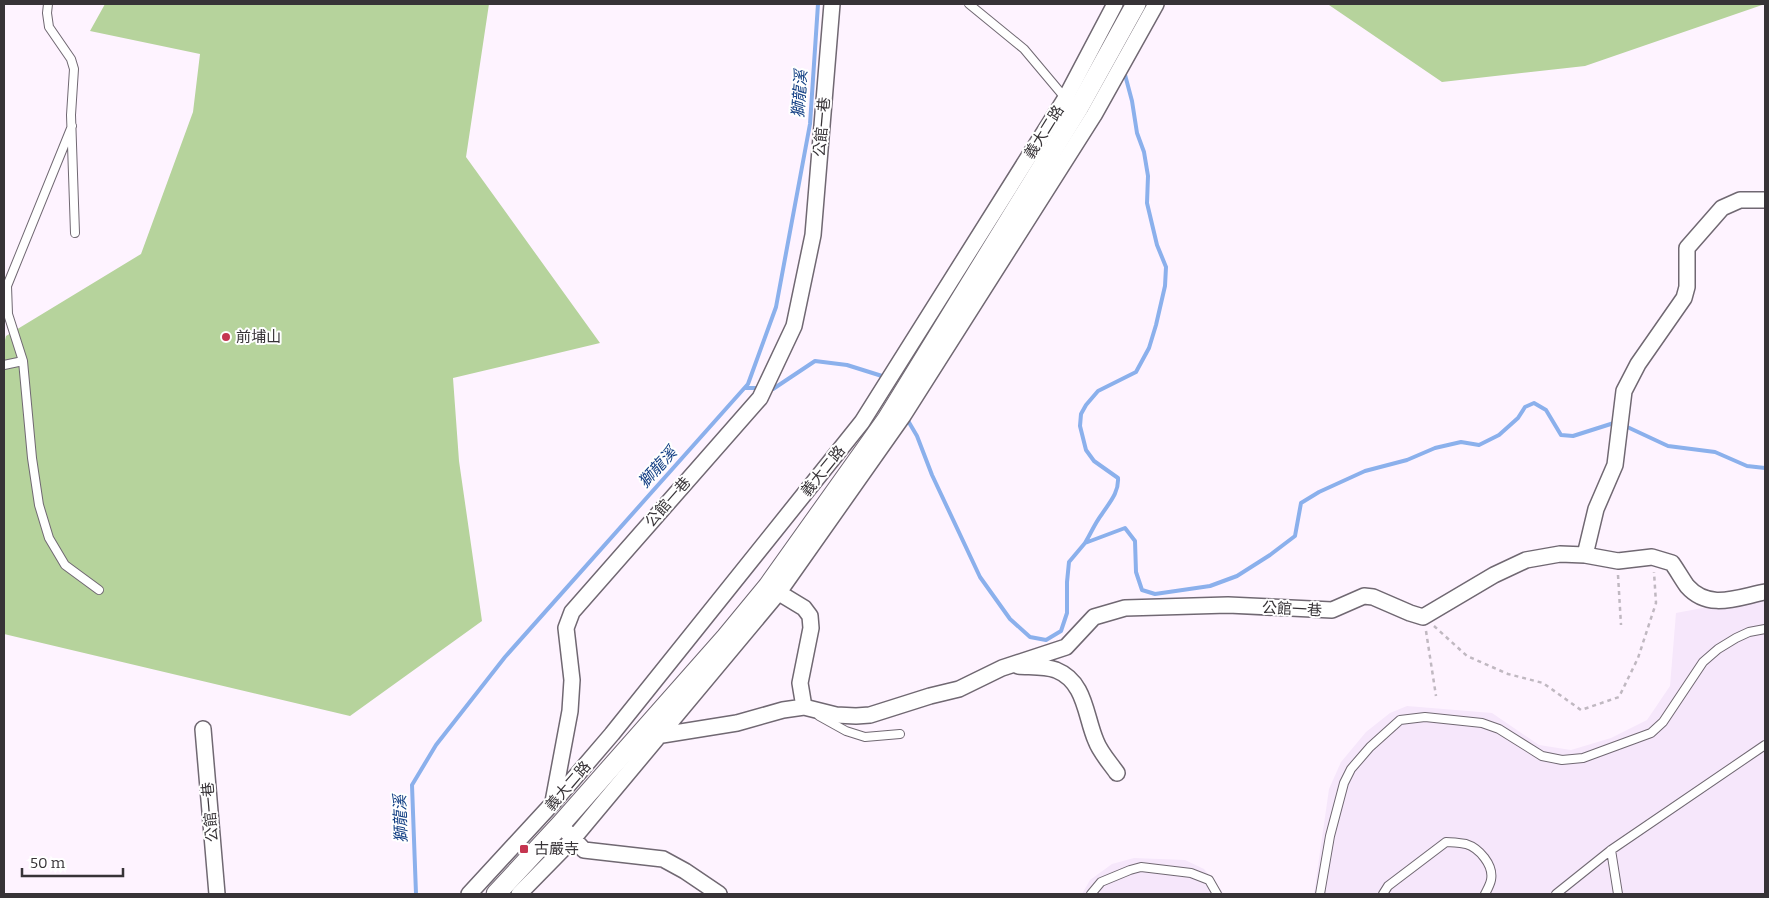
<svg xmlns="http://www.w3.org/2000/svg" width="1769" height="898" font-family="Bitter,'Noto Sans TC',serif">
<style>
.industrial{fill:#f6e7fb}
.green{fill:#b6d39c}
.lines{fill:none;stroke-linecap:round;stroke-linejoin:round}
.stream{stroke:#8bb0ec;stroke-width:4}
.service-casing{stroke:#706872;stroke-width:10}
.minor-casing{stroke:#706872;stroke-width:18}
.tertiary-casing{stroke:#706872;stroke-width:21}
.path{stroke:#c0b8c1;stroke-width:2.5;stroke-dasharray:4 4;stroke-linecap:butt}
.service{stroke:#fff;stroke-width:8}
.minor{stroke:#fff;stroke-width:15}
.tertiary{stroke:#fff;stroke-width:19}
.poi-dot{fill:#c53550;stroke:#fff;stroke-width:2}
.labels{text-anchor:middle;stroke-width:4;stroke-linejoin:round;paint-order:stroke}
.street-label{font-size:15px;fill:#373337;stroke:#fff}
.poi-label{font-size:15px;fill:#373337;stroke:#fff;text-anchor:start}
.water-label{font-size:16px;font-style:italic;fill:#133f84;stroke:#fff}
</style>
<rect width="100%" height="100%" fill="#fef3ff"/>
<path class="industrial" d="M1765,596V894H1314L1329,789L1341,762L1366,732L1390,713L1407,706L1492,713L1539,745L1571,750L1611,738L1647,720L1670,686L1676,613Z
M1134,858L1185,860L1204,869L1224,894H1082L1090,880L1112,864Z"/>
<path class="green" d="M105,4H489L466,157L600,343L453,378L459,461L482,621L350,716L4,634V344L6,336L141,254L193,112L200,54L90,31Z
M1331,4H1765L1585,66L1442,82L1329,5Z"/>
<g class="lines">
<path class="stream" d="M745,388H760
M770,389H773L815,361L847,365L882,376L885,380
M907,419L917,436L932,475L980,577L1010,619L1030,637L1046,640L1061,631L1067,613V582L1069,562L1085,543L1125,528L1135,541L1136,572L1142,590L1155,594L1210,586L1237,576L1270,555L1295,536L1301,503L1319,492L1365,471L1407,460L1435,448L1461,442L1479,445L1499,435L1518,418L1525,407L1534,403L1546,410L1561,435L1573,436L1617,422
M1623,425L1668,446L1715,452L1747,466L1765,468
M1085,543C1091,533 1095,523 1102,514C1109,503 1119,493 1118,478L1094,461L1086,450L1080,426L1081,414L1086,405L1098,391L1136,372L1149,348L1156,325L1165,286L1166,267L1157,245L1147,203L1148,176L1144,152L1137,133L1132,101L1124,71
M416,894L412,785L436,745L505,657L748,384L776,307L810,124L818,4"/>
<g class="service-casing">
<path id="service" d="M48,4L47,13L49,27L71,59L74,69L71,115L75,233
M969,4L1024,49L1066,99
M72,126L7,286L8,314L23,361L32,458L39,505L49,538L65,565L99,590
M4,365L23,361
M819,716L846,731L865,737L900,734
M1611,850L1618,894
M1091,894L1101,882L1130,870L1141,867L1191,873L1209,880L1217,894
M1320,894L1330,836L1344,783L1351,769L1370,747L1400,720L1425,717L1482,723L1499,729L1542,756L1562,760L1583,758L1651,733L1663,722L1703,662L1718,649L1736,638L1749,632L1765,629
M1383,894L1388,886L1446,842C1453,842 1460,843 1466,844C1479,848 1494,865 1491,880C1490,885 1487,890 1485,894
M1556,894L1611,850L1765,745"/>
</g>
<g class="minor-casing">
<path id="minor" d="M1585,555L1596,509L1615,465L1624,391L1638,364L1684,298L1687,287V248L1722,208L1740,200H1765
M1018,666C1030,667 1045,666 1056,670C1086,682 1085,716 1096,741C1100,752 1110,763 1117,773
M804,707L836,715L856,716L870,715L930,696L959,689L1002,668L1066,647L1094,617L1125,608L1228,605L1332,610L1364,596L1373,597L1410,613L1423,617L1494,575L1526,560L1560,554L1585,555L1618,561L1652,557L1672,563C1677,570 1682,579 1687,586C1709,611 1738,597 1765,592
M203,729L217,894
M656,736L737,723L783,710L804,707L800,683L811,628L810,616L804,608L771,588
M553,802L570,711L572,680L566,628L572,612L760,398L794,326L813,235L832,4
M566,831L584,850L663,859L685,871L719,894
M469,894L552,804L612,734L862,422L1065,99L1115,4
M519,894L573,839L779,592L903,416L1094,115L1156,4"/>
</g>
<g class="tertiary-casing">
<path id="tertiary" d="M496,894L560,825L726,637L768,586L887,419L1079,107L1136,4"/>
</g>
<path class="path" d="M1618,575L1621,625
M1434,626L1467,656L1508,674L1543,683L1581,710L1619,697L1638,658L1656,603L1654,572
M1426,631L1436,696"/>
<use href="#service" class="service"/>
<use href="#minor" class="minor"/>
<use href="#tertiary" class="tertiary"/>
</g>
<g class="poi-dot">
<circle cx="226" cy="337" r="5"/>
<rect x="519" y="844" width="10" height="10" rx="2.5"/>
</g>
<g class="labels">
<g class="street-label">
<text transform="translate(822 127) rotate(-85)" y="5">公館一巷</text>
<text transform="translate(1044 132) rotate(-58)" y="5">義大二路</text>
<text transform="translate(823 471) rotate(-51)" y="5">義大二路</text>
<text transform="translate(668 502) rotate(-49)" y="5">公館一巷</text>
<text transform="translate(1292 609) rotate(3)" y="5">公館一巷</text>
<text transform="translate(568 786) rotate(-49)" y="5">義大二路</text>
<text transform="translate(210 812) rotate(-95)" y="5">公館一巷</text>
</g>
<g class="poi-label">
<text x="236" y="342">前埔山</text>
<text x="534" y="854">古嚴寺</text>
</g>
<g class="water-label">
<text transform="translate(799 94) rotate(-86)" y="6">獅龍溪</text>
<text transform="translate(657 467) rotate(-48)" y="6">獅龍溪</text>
<text transform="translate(400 819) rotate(-92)" y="6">獅龍溪</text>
</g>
</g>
<rect width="1769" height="898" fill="none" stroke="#373337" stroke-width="10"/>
<path d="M22 868v8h101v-8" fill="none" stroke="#373337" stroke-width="2.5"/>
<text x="30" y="868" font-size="15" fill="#373337" stroke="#ffffff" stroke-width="4" paint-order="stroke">50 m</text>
</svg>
